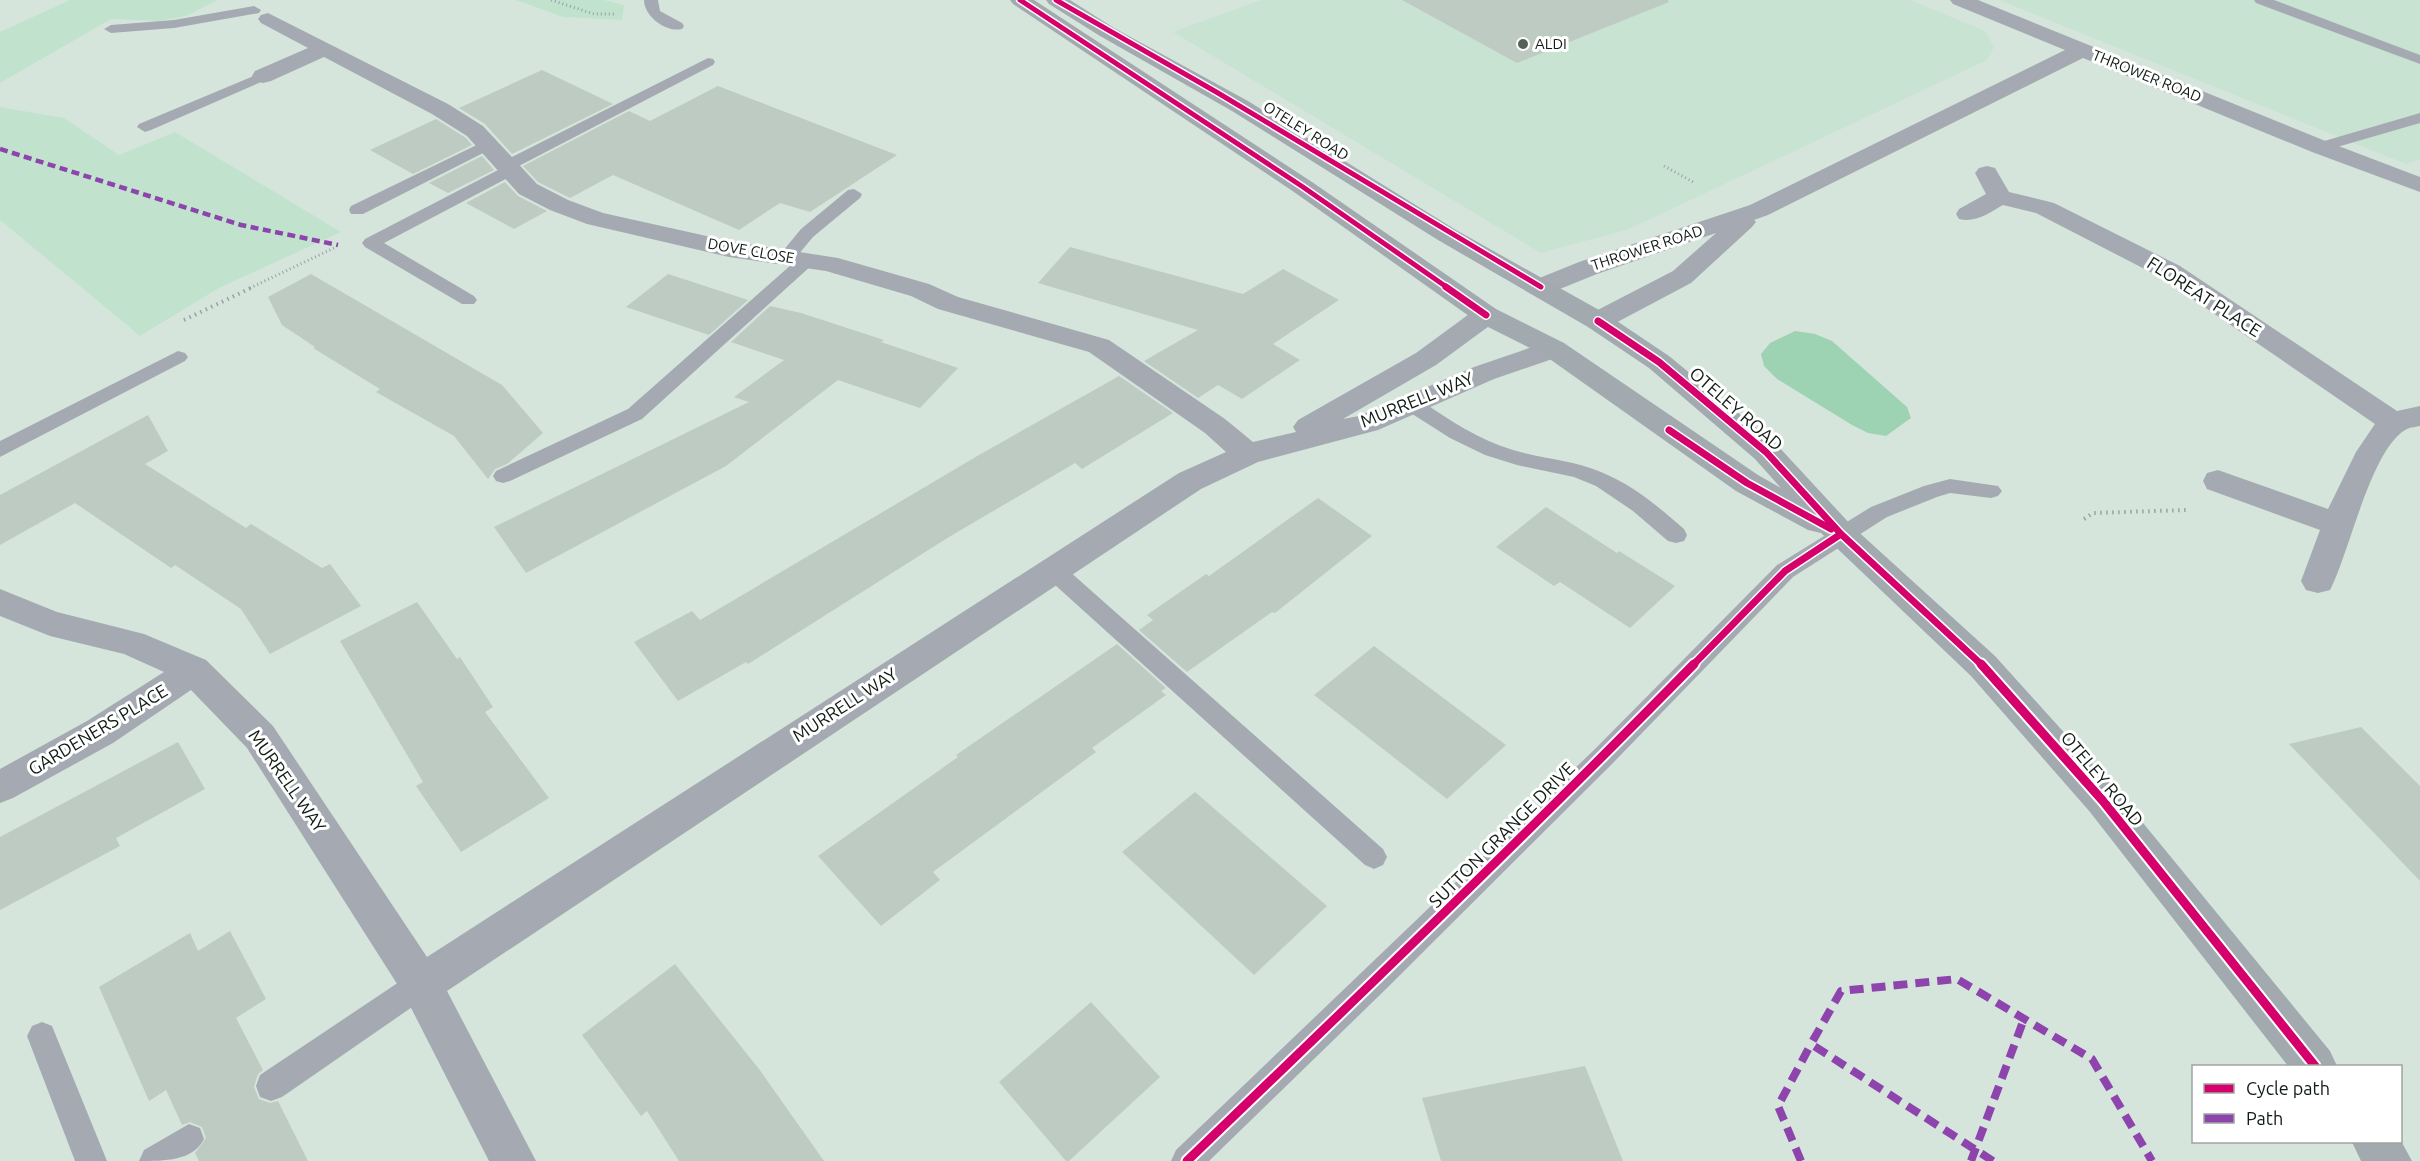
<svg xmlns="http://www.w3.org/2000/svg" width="2420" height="1161" font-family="Ubuntu,sans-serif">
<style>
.built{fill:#c8e3d2}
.green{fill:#c1e3ce}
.water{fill:#9dd3b3}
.building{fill:#becbc3}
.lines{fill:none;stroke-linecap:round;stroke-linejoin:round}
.path-far1{stroke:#9aa2a5;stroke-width:3;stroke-dasharray:1 3;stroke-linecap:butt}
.path{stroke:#9aa2a5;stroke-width:4;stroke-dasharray:1.5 4.5;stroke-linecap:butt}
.service{fill:#a5aab2;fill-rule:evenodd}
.minor{fill:#a5aab2;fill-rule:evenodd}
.secondary{fill:#a2aab0;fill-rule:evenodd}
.quiet-far1{stroke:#8e44ad;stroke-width:4.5;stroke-dasharray:8 4.5;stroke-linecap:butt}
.quiet{stroke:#8e44ad;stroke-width:8;stroke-dasharray:14 8;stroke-linecap:butt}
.cycleway-far2-casing{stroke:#fff;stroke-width:8}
.cycleway-far1-casing{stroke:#fff;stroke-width:10}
.cycleway-casing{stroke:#fff;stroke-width:13}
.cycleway-far2{stroke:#d6006c;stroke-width:5}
.cycleway-far1{stroke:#d6006c;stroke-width:7}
.cycleway{stroke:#d6006c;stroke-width:9}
.poi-dot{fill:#55625a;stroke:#fff;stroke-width:2}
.labels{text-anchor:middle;stroke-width:6;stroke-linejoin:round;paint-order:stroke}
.far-poi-label{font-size:15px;fill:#101b14;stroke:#fff;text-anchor:start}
.far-street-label{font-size:15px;fill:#101b14;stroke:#fff}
.street-label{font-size:18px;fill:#101b14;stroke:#fff}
</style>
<rect width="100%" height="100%" fill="#d5e5db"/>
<path class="built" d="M1261,0H1910L1985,31L1994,47L1987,60L1629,229L1541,253L1173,32Z
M1999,0H2420V159L2406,164Z"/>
<path class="green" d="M70,0H218L186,16L159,21L111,19L0,83V32Z
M516,0H604L624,5L622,20L563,17Z
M0,107L64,118L119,155L175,132L341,232L219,288L140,336L0,220Z"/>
<path class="water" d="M1795,331L1815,334L1832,341L1907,407L1911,418L1886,436L1868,433L1852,425L1777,379L1764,366L1761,354L1770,343Z"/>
<path class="building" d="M1402,0H1668L1669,2L1517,63Z
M542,70L613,104L512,154L485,124L459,108Z
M718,86L897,155L810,212L780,203L739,230L613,175L570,198L538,182L523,166L629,111L650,121Z
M436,119L466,138L472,145L413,174L370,150Z
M482,156L494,170L448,193L429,183Z
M505,182L518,196L547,211L514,229L466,203Z
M1070,247L1243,294L1283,269L1339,300L1273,344L1300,360L1242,399L1218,385L1198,398L1144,361L1198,330L1038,283Z
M311,274L502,385L543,433L507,464L495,469L488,479L454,436L376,392L380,389L313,348L315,347L282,325L268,297Z
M668,274L748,300L709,335L626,307Z
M770,306L801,313L884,340L881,342L958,368L920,408L838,380L726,466L526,573L494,527L749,402L734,397L784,360L731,342Z
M1119,376L1173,413L1082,469L1075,463L949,537L748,664L746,662L678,701L634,642L692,611L700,620L979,455Z
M148,415L168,451L145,464L246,528L251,524L322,568L330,564L361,606L270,654L241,609L175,565L171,568L75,503L0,545V495Z
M1318,498L1372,536L1275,613L1272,612L1187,672L1139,630L1153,620L1147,615L1206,574L1209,576Z
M1546,507L1617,553L1619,551L1675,586L1630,628L1560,582L1554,586L1496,547Z
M417,602L457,659L460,657L493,707L485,712L549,798L461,852L416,786L423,782L340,641Z
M1117,644L1166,688L1161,691L1166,695L1092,748L1096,752L933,872L940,880L881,926L818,856L958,757L956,755Z
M1374,646L1506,745L1447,799L1314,695Z
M2361,727L2420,786V881L2289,744Z
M178,742L205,789L116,838L120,846L0,910V837Z
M1195,792L1327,906L1254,975L1122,852Z
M230,931L266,999L236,1018L263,1070L258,1074L254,1087L259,1099L270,1103L278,1101L308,1161H199L195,1153L206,1138L202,1127L190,1122L182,1125L166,1090L149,1101L99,987L190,933L198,951Z
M675,964L759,1069L824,1161H679L647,1111L641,1116L582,1035Z
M1091,1002L1160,1077L1069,1161H1066L999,1082Z
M1585,1066L1623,1161H1441L1422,1098Z"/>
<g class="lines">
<path class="path-far1" d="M551,0L594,14H615
M1664,166L1695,183
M250,288L334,248"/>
<path class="path" d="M184,320L253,287
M2084,519L2093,513L2186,510"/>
<path class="service" d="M644,0H658L660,11L682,23L684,26L682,29C666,33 644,16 644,0Z
M2254,0H2274L2420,55V64L2256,3Z
M254,6L261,10L259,13L174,28L111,33L104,29L111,25L174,20Z
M708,58L713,59L715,62L713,65L517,167L519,170L517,173L384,243L474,296L477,300L474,304H462L365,247L362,243L365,239L500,169L498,166L500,163Z
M263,72L270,76L268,79L151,130L145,132L137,127L139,124Z
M2420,113V123L2320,152L2312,147L2314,144Z
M487,140L495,145L493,148L363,214H351L349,210L351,206Z
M854,189L862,194L860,198L813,237L793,261H781L778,257L801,229L848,190Z
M806,256L812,257L815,261L812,265L642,419L510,481L503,483L496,481L493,476L496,471L628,409L800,257Z
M178,351L185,353L188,357L185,361L0,457V441Z
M1413,398L1420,400C1449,420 1479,440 1513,450C1542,459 1573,460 1601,472C1633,485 1659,507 1684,529L1687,535L1684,541L1676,543L1668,541L1633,511L1596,486L1574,477L1517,465L1485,455L1450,438L1406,410L1403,405L1406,400Z
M1950,479L1998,486L2002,491L1998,496L1991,498L1950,493L1937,497L1887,517L1793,577L1612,764L1386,989L1209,1161H1171L1176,1150L1594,750L1777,565L1871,507L1924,486Z
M1052,561L1060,563L1383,849L1387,857L1383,865L1374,869L1365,865L1044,575L1041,569L1044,563Z
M421,971L431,974L435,984L431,994L282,1097L271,1101L260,1097L256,1086L260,1075L411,974Z
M42,1022L52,1026L107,1161H75L27,1036L32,1026Z
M189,1124L200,1128L204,1139C193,1161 165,1161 139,1161L144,1150Z"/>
<path class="minor" d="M1950,0H1978L2328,142L2420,177V192L2312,152L2083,58L1768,215L1754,220L1756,222L1752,227L1691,283L1608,327L1598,329L1588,327L1584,321L1588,315L1673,271L1716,233L1597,274L1550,293L1541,295L1532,293L1528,287L1532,281L1579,262L1750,205L2065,50L1953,4Z
M268,13L448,104L483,126L537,184L568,200L603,213L729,241L838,258L929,284L958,297L1109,340L1225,419L1253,442L1296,432L1293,427L1298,420L1416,353L1476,309L1486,307L1496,309L1500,315L1496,321L1436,365L1343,419L1359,416L1474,367L1544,343L1554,340L1564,343L1568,349L1564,355L1494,379L1378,430L1258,462L1201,489L447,991L536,1161H489L406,998L247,748L191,690L113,743L13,798L0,803V769L87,721L164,672L124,654L50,636L0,616V589L57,612L144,634L206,660L273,726L427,957L1179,473L1226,452L1205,433L1089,352L938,309L911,296L826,271L729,257L587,224L550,210L519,194L467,136L432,114L324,57L271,81L263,83L255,81L252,76L255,71L308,48L261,23L258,19L261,15Z
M1987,166L1995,168L2009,192L2054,203L2180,266L2397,411L2420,406V426C2416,427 2411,427 2407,429C2371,447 2349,555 2330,590L2318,593L2306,590L2301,581L2320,530L2207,489L2203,481L2207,473L2218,470L2328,509L2356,452L2375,424L2162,278L2036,213L2003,205C1989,213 1976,223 1959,219L1956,214L1959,209L1986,194L1975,173L1979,168Z"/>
<path class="secondary" d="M1010,0H1034L1312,182L1496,309L1564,343L1758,475L1781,488L1755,459L1649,368L1588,327L1438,240L1232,111L1100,36L1049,4L1046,0H1070L1114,28L1248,101L1456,230L1608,315L1669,356L1777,445L1852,526L1995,656L2116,790L2330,1051L2337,1066H2288L2090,812L1971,676L1821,533L1808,530L1736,491L1544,355L1476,321L1294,192L1013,4Z
M2400,1139L2412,1161H2361L2352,1142H2400Z"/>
<path class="quiet-far1" d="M0,149L241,225L338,245"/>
<path class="quiet" d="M1801,1161L1778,1106L1811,1044
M1971,1161L2024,1019
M1993,1161L1811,1044L1841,991L1957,979L2092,1059L2152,1161"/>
<g class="cycleway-far2-casing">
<path id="cycleway-far2" d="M1020,0L1303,187L1448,288
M1056,0L1218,93L1541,287"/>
</g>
<g class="cycleway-far1-casing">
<path id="cycleway-far1" d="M1446,287L1486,315
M1598,321L1659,362L1766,452L1841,534L1983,666
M1669,430L1747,483L1831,529
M1692,666L1785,571L1841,534"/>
</g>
<g class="cycleway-casing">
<path id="cycleway" d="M1981,664L2103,801L2315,1066
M1187,1161C1358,997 1528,833 1694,664"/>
</g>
<use href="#cycleway-far2" class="cycleway-far2"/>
<use href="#cycleway-far1" class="cycleway-far1"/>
<use href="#cycleway" class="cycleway"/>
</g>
<circle class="poi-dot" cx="1523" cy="44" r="6"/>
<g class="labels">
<g class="far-poi-label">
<text x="1535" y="49">ALDI</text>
</g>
<g class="far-street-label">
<text transform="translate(2147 76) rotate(22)" y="5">THROWER ROAD</text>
<text transform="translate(1306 131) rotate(32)" y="5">OTELEY ROAD</text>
<text transform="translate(1647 248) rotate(-18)" y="5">THROWER ROAD</text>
<text transform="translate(751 251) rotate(10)" y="5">DOVE CLOSE</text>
</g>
<g class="street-label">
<text transform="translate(2204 297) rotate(33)" y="6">FLOREAT PLACE</text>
<text transform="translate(1417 400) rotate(-22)" y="6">MURRELL WAY</text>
<text transform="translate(1736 409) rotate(41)" y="6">OTELEY ROAD</text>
<text transform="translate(845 705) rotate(-33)" y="6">MURRELL WAY</text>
<text transform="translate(98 730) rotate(-31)" y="6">GARDENERS PLACE</text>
<text transform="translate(2102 779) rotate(50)" y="6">OTELEY ROAD</text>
<text transform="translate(287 781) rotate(55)" y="6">MURRELL WAY</text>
<text transform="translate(1502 835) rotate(-45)" y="6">SUTTON GRANGE DRIVE</text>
</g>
</g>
<rect x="2192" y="1065" width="210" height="78" fill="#ffffff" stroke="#9fa4a1" stroke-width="1.5"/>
<rect x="2204" y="1084" width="30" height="9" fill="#d6006c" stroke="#9fa4a1" stroke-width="1.5"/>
<text x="2246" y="1095" font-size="18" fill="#101b14">Cycle path</text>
<rect x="2204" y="1114" width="30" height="9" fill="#8e44ad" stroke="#9fa4a1" stroke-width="1.5"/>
<text x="2246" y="1125" font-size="18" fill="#101b14">Path</text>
</svg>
